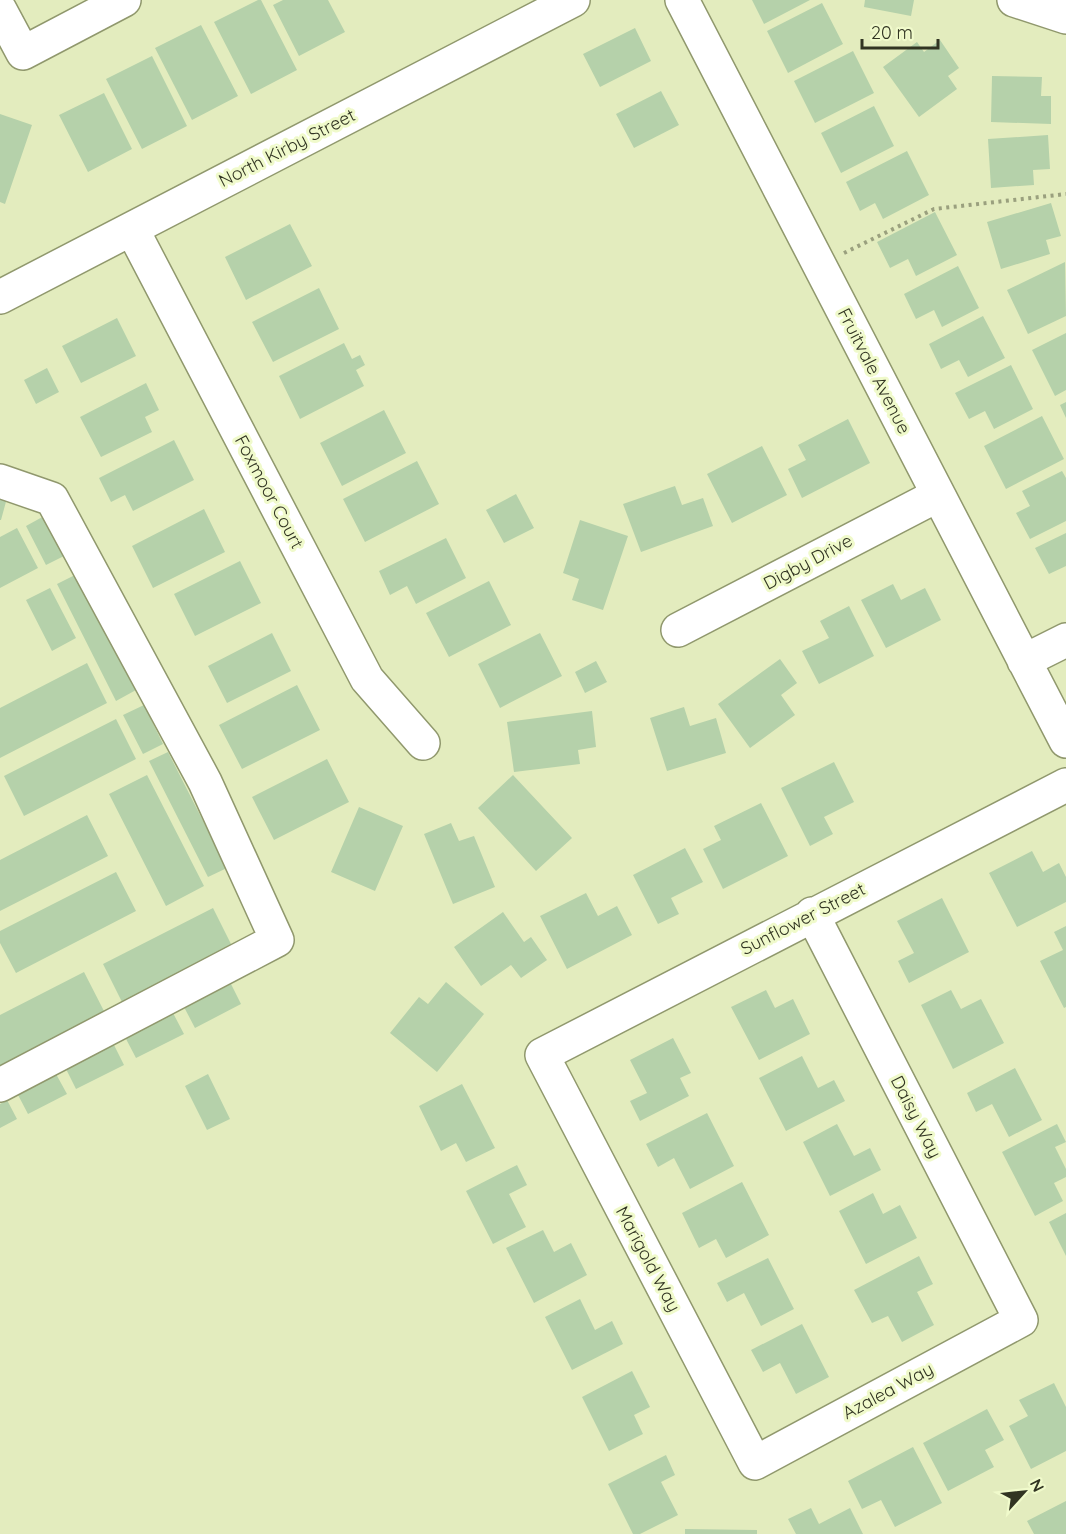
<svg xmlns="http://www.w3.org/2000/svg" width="1066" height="1534" font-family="Quicksand,sans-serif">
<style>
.building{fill:#b5d1aa}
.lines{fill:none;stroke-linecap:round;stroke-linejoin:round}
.minor-casing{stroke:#90986d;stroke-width:36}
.path{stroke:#9aa07e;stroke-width:4;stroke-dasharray:3 4.5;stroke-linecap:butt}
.minor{stroke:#fff;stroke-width:33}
.labels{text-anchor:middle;stroke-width:6;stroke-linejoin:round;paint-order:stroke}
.street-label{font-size:18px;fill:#313422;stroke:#f0facb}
</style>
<rect width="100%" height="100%" fill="#e3ecbe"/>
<path class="building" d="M258,0H261L297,70L251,94L214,22Z
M283,0H328L345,32L299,56L273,5Z
M752,0H810L764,24Z
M865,0H914L911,16L864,7Z
M822,3L843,44L788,73L767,31Z
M201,25L238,96L192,120L155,48Z
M635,28L651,61L600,87L583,54Z
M940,40L959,68L948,76L957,89L919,117L883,67L917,42L924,52Z
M853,51L874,93L815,123L794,81Z
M152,56L187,126L142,149L106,79Z
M992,76L1042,77L1041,96H1051V124L991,122Z
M661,91L679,125L634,148L616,114Z
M104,93L132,149L88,172L59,115Z
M874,106L894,146L841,173L821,133Z
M0,114L32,125L5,204L0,202Z
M1048,135L1050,169L1033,170L1034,185L991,188L988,139Z
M907,151L929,195L883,219L875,203L860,211L846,182Z
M1051,203L1061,236L1046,240L1050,254L1001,269L987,222Z
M935,212L957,255L916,276L908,259L890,268L877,242Z
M290,224L312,266L246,300L225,257Z
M1065,262L1066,316L1028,334L1007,290Z
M958,266L979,308L942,327L934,310L916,319L904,294Z
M319,288L339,329L273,362L252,322Z
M983,316L1005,358L968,377L959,360L941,369L929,344Z
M117,318L136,356L81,383L62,346Z
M1066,333V390L1055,396L1032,350Z
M344,343L352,359L360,355L365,365L356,370L364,386L300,419L279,376Z
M1011,365L1033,409L994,429L985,411L969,419L955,393Z
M47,368L59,392L36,404L24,380Z
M146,383L159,410L145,417L152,432L101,457L80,417Z
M1066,402V418L1060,405Z
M384,410L406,453L342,486L320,443Z
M1042,416L1064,459L1006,489L984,446Z
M848,419L870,463L802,498L788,469L806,460L798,445Z
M174,440L194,480L133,511L125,495L111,502L99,478Z
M762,446L787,495L732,523L707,474Z
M417,461L439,504L365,542L343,499Z
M1062,471L1066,478V521L1030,539L1016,513L1030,506L1022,491Z
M675,486L682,505L703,498L713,526L641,552L623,504Z
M516,494L534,528L504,543L486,510Z
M0,497L7,498L1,520H0Z
M204,509L225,552L153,588L132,546Z
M46,515L66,555L46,565L26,526Z
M580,520L628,536L603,610L572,600L579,579L563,573Z
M17,528L38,568L0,588V537Z
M1066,533V566L1049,574L1035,548Z
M446,538L466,578L416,604L407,586L390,595L379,571Z
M240,561L261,603L195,636L174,594Z
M77,574L136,690L116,701L57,584Z
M489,581L511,625L449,657L426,613Z
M893,584L901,600L925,588L941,620L886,648L861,600Z
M50,588L76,638L52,651L26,600Z
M849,606L874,656L819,684L802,651L829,638L820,621Z
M272,633L291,671L227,703L208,666Z
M540,633L562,676L500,708L478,664Z
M780,659L797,683L781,695L795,715L750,748L718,704Z
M596,661L607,682L585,693L575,672Z
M87,663L107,703L0,758V708Z
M297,685L320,730L242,769L219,725Z
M144,705L163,744L143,754L123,715Z
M684,707L690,726L716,718L726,753L667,771L650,718Z
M592,711L596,747L578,750L580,764L514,772L507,722Z
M116,719L136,759L24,816L4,776Z
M168,752L227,868L208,877L149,761Z
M327,759L349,802L274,840L252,797Z
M834,762L854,802L824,817L833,834L810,846L781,788Z
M147,775L204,886L166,906L109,794Z
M513,775L572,838L536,871L478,808Z
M761,803L788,856L723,889L703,849L721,840L714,826Z
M359,807L403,826L375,891L331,872Z
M87,815L108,856L0,911V860Z
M451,823L459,841L474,836L495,887L453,904L424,834Z
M685,848L703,882L671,898L679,914L658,924L633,875Z
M1032,851L1043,872L1059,863L1066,877V902L1017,927L989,873Z
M116,872L136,911L16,973L0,943V931Z
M586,893L598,916L617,906L632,935L567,969L540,916Z
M942,898L969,952L909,983L898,961L914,953L897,921Z
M213,908L232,946L122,1002L103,964Z
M503,912L524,942L531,937L547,960L521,978L511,965L481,986L454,947Z
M1066,926V1007L1064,1008L1040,961L1063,950L1054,932Z
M84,972L105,1013L0,1066V1015Z
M446,982L484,1014L437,1072L390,1033L419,997L428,1004Z
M231,984L241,1004L195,1028L184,1007Z
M766,990L775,1008L793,999L810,1034L759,1060L731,1007Z
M951,990L961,1009L981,999L1004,1043L953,1069L921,1005Z
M173,1013L184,1034L136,1058L125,1037Z
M673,1038L691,1073L680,1078L689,1096L640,1121L630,1101L647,1093L630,1060Z
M114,1045L124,1065L76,1089L66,1069Z
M802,1056L818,1088L834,1080L845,1101L786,1131L759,1078Z
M1015,1068L1042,1120L1009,1137L992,1104L976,1112L967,1093Z
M56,1074L67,1094L28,1114L17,1093Z
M208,1074L230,1119L207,1130L185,1086Z
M462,1084L495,1148L466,1162L456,1143L441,1151L419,1106Z
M7,1100L17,1119L0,1128V1104Z
M707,1113L734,1166L690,1189L674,1158L658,1167L646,1144Z
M837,1124L854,1156L870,1148L881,1170L830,1196L803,1142Z
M1057,1124L1066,1142L1055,1147L1066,1169V1177L1054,1183L1063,1201L1035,1216L1002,1152Z
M517,1165L527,1185L509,1194L526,1227L493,1244L466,1191Z
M742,1182L769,1235L726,1258L716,1239L699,1248L682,1213Z
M873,1193L883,1214L900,1205L917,1238L866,1264L839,1211Z
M1066,1213V1256L1049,1222Z
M543,1230L554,1252L571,1243L587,1275L534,1303L506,1248Z
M919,1256L933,1284L917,1292L934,1325L902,1342L888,1316L872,1323L854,1290Z
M768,1258L794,1309L761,1326L744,1293L727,1302L717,1283Z
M580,1299L595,1330L612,1321L623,1344L572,1370L545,1317Z
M802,1324L829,1377L796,1394L780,1363L763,1372L751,1350Z
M632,1371L650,1407L634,1415L643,1434L609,1451L582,1397Z
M1054,1383L1066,1407V1451L1031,1469L1009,1426L1028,1416L1019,1400Z
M987,1409L1004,1440L985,1450L994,1467L948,1491L923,1443Z
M913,1447L942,1503L895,1527L881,1500L862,1509L848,1481Z
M666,1455L675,1475L661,1482L678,1515L640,1534H633L608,1484Z
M1066,1501V1534H1034L1027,1521Z
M811,1508L819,1524L850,1508L863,1534H796L788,1519Z
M685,1529L757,1530V1534H685Z"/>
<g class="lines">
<g class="minor-casing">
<path id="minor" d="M682,0L1066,741
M1014,0L1066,17
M0,10L23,53L124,0
M132,229L367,679L423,743
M0,297L573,0
M0,481L52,499L205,782L277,940L0,1085
M678,630L938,495
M1024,661L1066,640
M812,914L1021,1320L755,1463L542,1055L1066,785"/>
</g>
<path class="path" d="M844,253L934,209L1066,194"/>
<use href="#minor" class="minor"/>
</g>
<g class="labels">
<g class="street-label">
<text transform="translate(287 148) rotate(-27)" y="6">North Kirby Street</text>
<text transform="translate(874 371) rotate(63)" y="6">Fruitvale Avenue</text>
<text transform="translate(269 492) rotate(62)" y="6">Foxmoor Court</text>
<text transform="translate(808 562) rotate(-28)" y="6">Digby Drive</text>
<text transform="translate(803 919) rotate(-27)" y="6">Sunflower Street</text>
<text transform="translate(916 1117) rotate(63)" y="6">Daisy Way</text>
<text transform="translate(648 1259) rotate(62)" y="6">Marigold Way</text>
<text transform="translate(888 1391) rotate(-28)" y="6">Azalea Way</text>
</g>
</g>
<g transform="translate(1024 1492) rotate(63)" stroke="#f0facb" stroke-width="4.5" paint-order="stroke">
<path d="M0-4.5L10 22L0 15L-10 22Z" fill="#313422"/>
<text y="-9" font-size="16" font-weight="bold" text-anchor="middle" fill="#313422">N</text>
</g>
<path d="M862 39v9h76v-9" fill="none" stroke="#313422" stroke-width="3"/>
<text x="871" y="39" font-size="18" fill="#313422" stroke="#f0facb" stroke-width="4.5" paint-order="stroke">20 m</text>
</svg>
